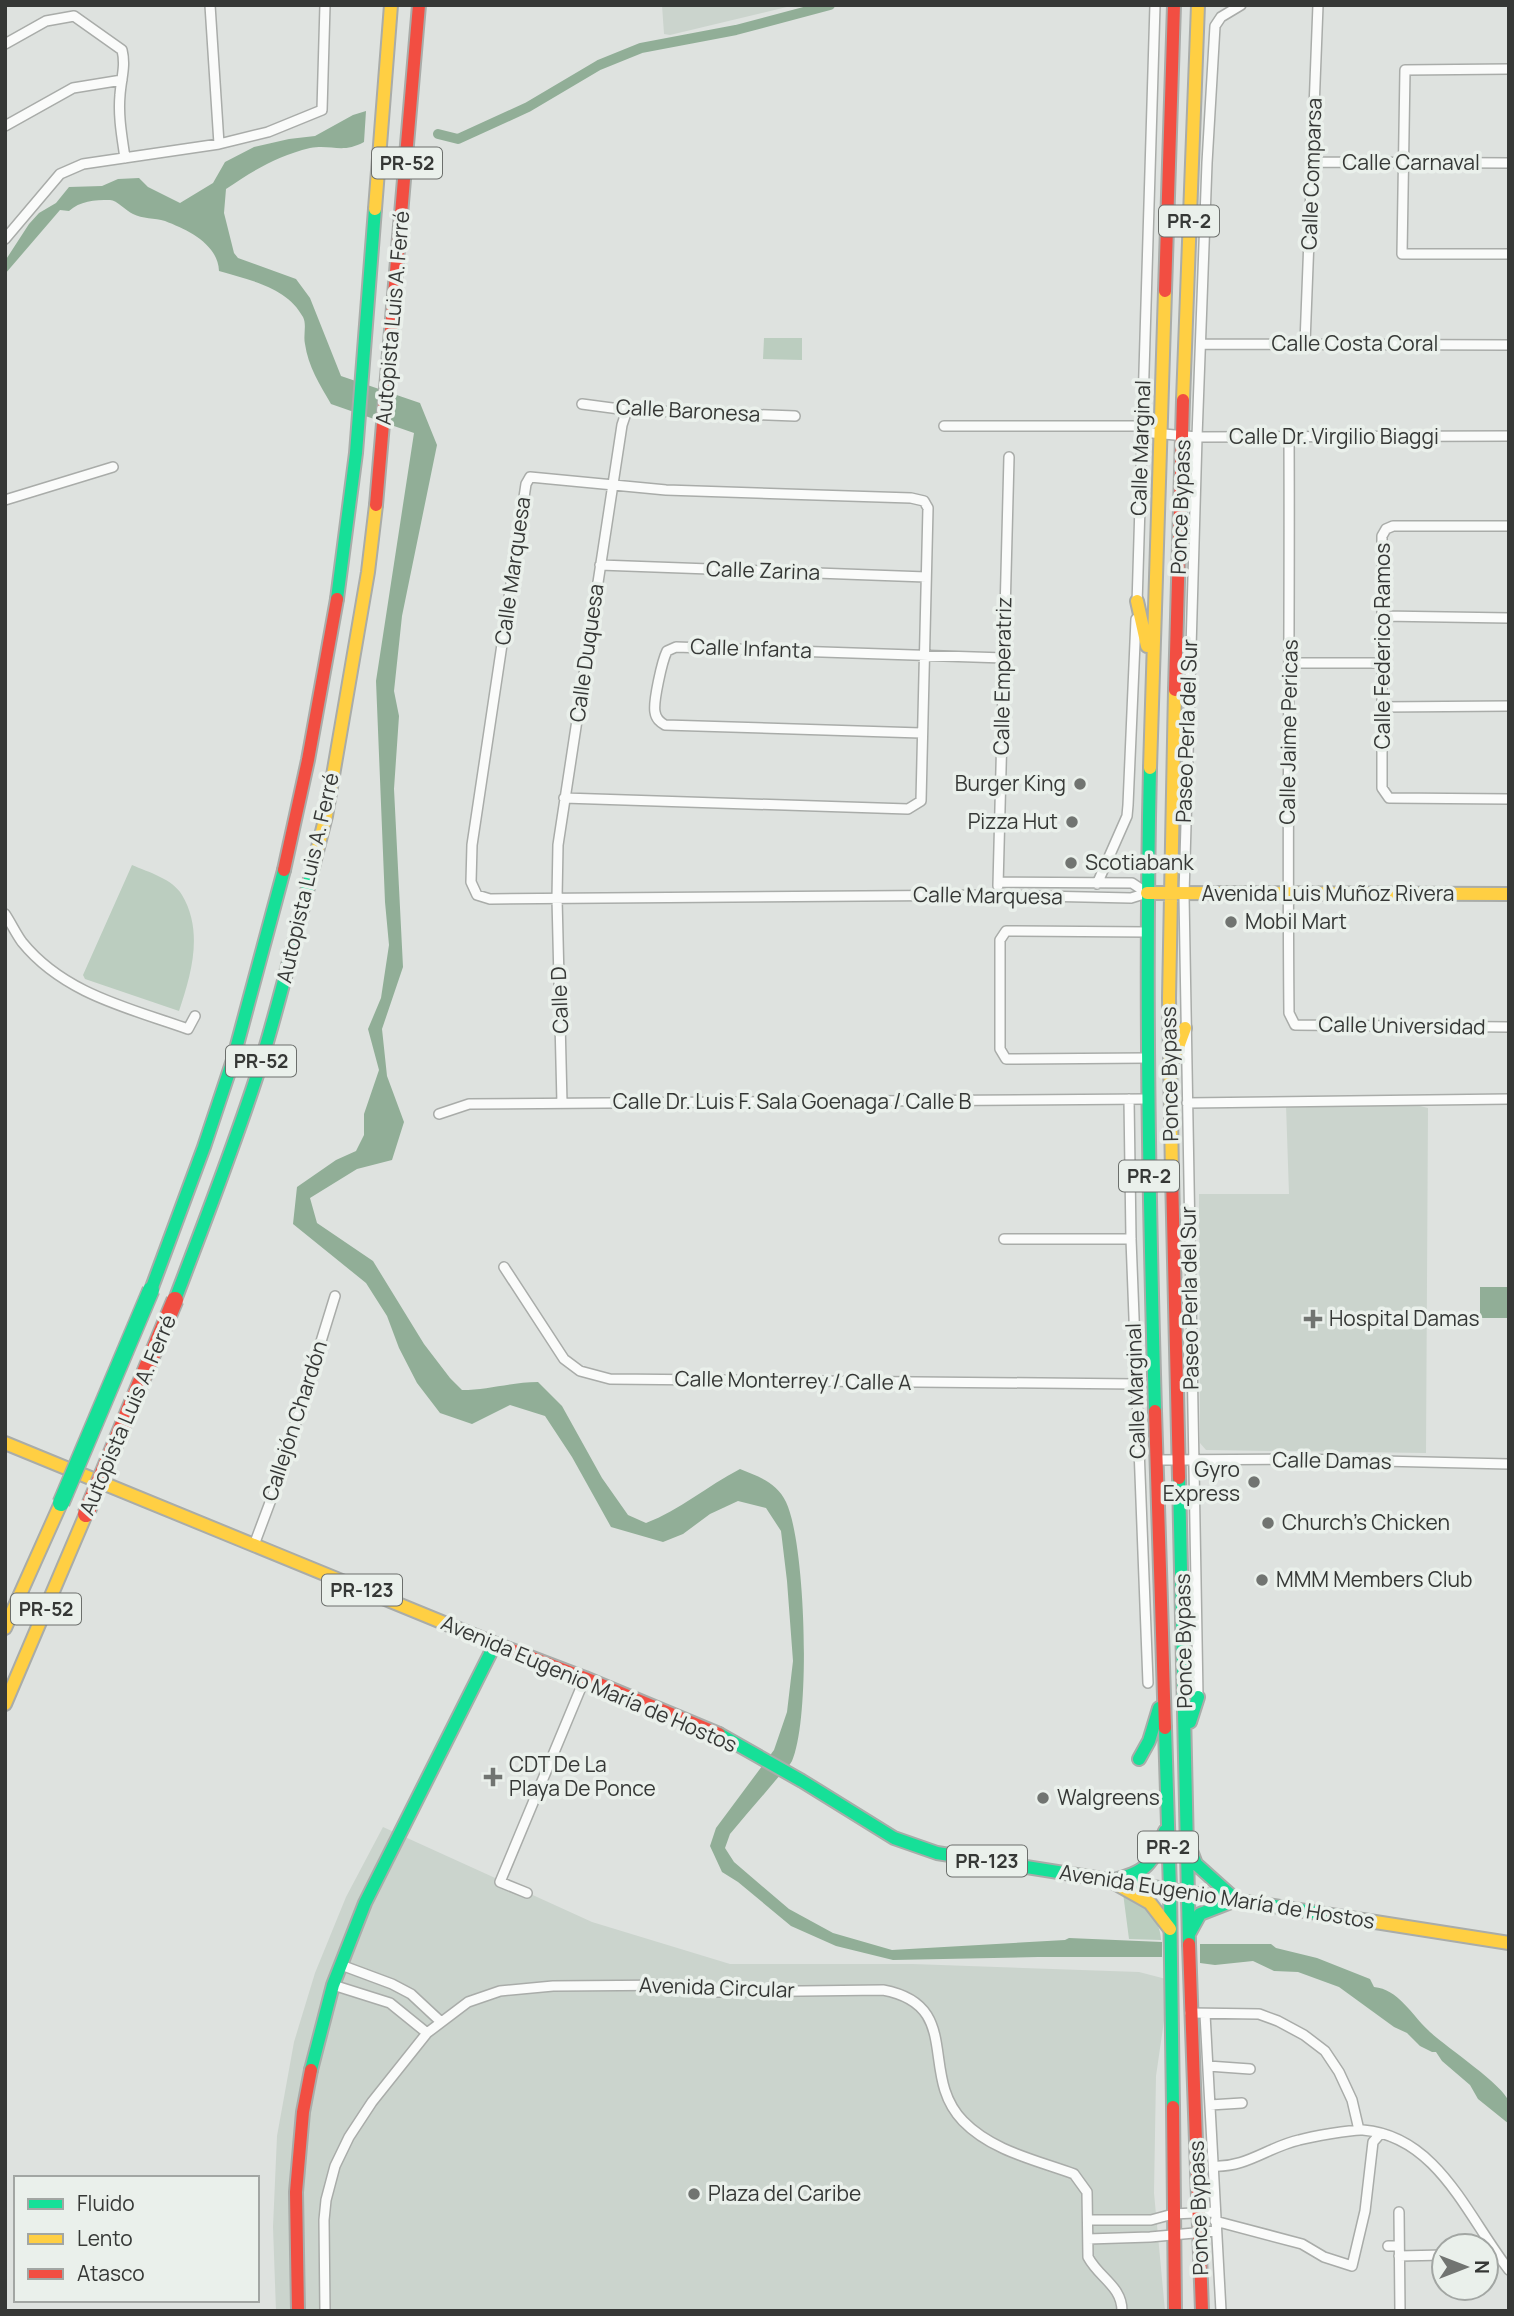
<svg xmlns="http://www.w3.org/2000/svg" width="1514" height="2316" font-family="Manrope,sans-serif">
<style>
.built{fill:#cbd4cd}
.green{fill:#bbcdbf}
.water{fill:#91ae97}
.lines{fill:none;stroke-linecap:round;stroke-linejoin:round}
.canal{stroke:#91ae97;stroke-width:10}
.street-casing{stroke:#a9aca9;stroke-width:12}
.fast-casing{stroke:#a9aca9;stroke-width:16}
.slow-casing{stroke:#a9aca9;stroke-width:16}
.jam-casing{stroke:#a9aca9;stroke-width:16}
.street{stroke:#fafbfa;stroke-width:9}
.fast{stroke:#16e098;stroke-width:12}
.slow{stroke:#ffcf43;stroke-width:12}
.jam{stroke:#f24e42;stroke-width:12}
.fast-bridge-casing{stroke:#a9aca9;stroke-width:19;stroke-linecap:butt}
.jam-bridge-casing{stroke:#a9aca9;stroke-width:19;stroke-linecap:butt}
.fast-bridge{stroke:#16e098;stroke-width:16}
.jam-bridge{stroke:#f24e42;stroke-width:16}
.poi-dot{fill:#717471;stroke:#eaf0eb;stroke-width:2.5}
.labels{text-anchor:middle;stroke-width:7;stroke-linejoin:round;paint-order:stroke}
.shield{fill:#eaf0eb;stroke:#6c6f6c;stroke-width:2}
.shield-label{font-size:19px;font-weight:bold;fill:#363836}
.street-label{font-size:21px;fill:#363836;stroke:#eaf0eb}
.poi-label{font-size:21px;fill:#363836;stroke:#eaf0eb;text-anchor:start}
</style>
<rect width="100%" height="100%" fill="#dee2df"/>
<path class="built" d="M662,5H795L670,35L664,34Z
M1286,1105L1420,1106L1428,1108L1426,1453L1206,1450L1200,1443L1199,1194H1289Z
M383,1827L592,1922L730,1964H913L1139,1972L1166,1979V2007L1156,2076L1154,2193L1165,2311H276L273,2227L277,2136L294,2042L315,1973L346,1897Z"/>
<path class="green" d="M764,338H802V360L763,359Z
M132,865C148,872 173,879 182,895C204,932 191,975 179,1011L85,979L83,975Z
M1123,1893C1142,1905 1160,1916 1161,1940L1129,1939Z"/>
<path class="water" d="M366,111L364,142C342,154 332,144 310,148C277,156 254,170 226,189L224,213L234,253L238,258L296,279L310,298L341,376L420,403L437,445L402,616L394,691L399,716L394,789L403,967L382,1029L387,1076L404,1122L392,1160L357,1169L310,1198L317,1223L373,1261L424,1344L450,1378L462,1390C488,1390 512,1382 538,1382L562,1406L602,1478L628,1515L646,1523C680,1510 707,1486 740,1469C758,1476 777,1483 786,1502C806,1544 811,1718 792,1761C788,1768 780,1775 775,1781C760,1799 745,1816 730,1834L725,1848L734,1862L789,1909L833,1933L892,1950L1065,1940L1069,1938L1162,1942V1957H1038L893,1960L836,1946L791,1926L738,1882L722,1872L710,1846L716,1828L774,1750L787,1712L793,1661L787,1581L781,1531L766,1508L738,1501L710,1514L683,1534L663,1542L611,1527L572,1457L545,1416L510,1405L472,1424L440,1413L417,1383L399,1348L387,1316L366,1283L293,1224L297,1187L336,1160L356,1151L364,1135V1114L379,1070L368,1029L381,998L389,945L385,902L376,681L414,433L331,404C320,385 308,366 305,344C303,335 307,325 303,317C287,287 249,280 219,271C218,244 188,230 165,221C155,218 142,219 133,214C126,211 117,200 110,200C94,200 80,201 69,211L60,210L5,274V261L29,224L39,213L56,203L69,187L102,186L118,179L139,178L148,187L180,203L213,183L225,162L254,147L289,139L315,136L353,115Z
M1480,1287H1509V1318H1480Z
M1200,1944H1271L1276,1948L1317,1958L1370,1979L1374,1987C1398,1989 1412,2015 1428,2030C1444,2046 1503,2084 1509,2102C1511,2108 1509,2118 1509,2124L1478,2099L1470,2085L1442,2061L1436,2052H1432L1420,2046L1407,2033L1394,2027L1339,1987L1298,1972L1274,1971L1253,1961L1215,1965L1200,1963Z"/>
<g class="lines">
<path class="canal" d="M438,134L458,139L528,107L599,65L641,48L736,30L830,5"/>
<g class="street-casing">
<path id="street" d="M210,5L219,144
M5,44L46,21L74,16L122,50C126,66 121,79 120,95C118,116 122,137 125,158
M1509,69L1405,70L1402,254H1509
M5,126L73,88L122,80
M1313,162L1509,163
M5,239L60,174L83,164L219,144L268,132L322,110L325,5
M1305,343L1318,5
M1201,344L1509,345
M582,404L627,410L795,416
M944,426H1142
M1142,432L1197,437L1509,436
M1289,436C1290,628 1287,820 1289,1013L1295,1025L1509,1027
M5,500L113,467
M1509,526H1393L1386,529L1382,536V788L1389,798L1509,799
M600,565L926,577
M1137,605L1155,5
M1382,616L1509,618
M1290,663H1382
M1382,707L1509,706
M921,733L665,725C660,722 656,719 655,712C653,702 662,661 667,651L676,647L1004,658
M564,798L908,809L921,801L928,508L924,501L911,498L666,490L530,477L526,484L472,845L471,882L477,895L490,899L998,895L1131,898L1147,893L1132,883L999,882
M1097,884L1127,816L1128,805L1136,619
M998,886L1009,457
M5,914C11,923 16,934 22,942C64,994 129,1008 188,1029L195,1016
M1147,1058L1006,1059L1000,1049V940L1006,931L1148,932
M1129,1099L1131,1239L1148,1683
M562,1103L557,898L558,845L622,425L627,410
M1187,1103L1509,1099
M439,1114L469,1104L1147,1099
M1004,1239H1131
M504,1267L564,1359L580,1371L610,1379L1136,1384
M1156,1460L1296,1459L1509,1464
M254,1545L278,1481L335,1296
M1198,1697L1184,895L1197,437L1207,163L1215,26L1221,17L1241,5
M527,1893L500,1882L585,1678
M341,1965L392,1984L411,1994L440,2021
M333,1985L390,2003L427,2033
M1190,2013L1259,2014L1278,2021L1304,2035L1325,2051L1339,2072L1352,2100L1359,2130
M1205,2014L1221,2311
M1208,2066L1250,2069
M1210,2105L1242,2103
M1213,2166C1246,2168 1268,2147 1299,2140C1310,2137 1353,2129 1363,2130C1438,2136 1468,2218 1509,2270
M1399,2212L1400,2311
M1088,2220H1151L1173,2214L1215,2212
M1215,2221L1302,2244L1324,2257L1352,2266L1365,2211L1373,2142L1380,2134
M1088,2239L1150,2237L1216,2231
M1388,2246H1399
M1399,2256L1444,2255
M325,2311L324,2220L326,2200L335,2166L349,2137L372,2102L427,2033L468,2002L500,1991L553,1986L686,1985L717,1992L883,1990C964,2005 918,2075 963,2121C992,2151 1036,2160 1074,2174L1087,2192L1088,2257C1099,2278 1122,2286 1122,2311"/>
</g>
<g class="fast-casing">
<path id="fast" d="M337,599L356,453L375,209
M1150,768C1145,983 1149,1197 1155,1411
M151,1290L204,1147L233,1060L284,870
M175,1300C204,1223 234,1147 259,1069C280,1001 297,932 314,863
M1179,1478L1189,1944
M1190,1722L1198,1697
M1165,1728L1170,1890L1173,2107
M719,1734L802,1781L894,1838L937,1853L1337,1916
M1139,1759L1149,1741L1159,1708
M1111,1881C1147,1872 1152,1865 1165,1831
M1189,1934L1200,1914L1236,1900L1196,1864L1190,1848
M311,2070L333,1985L365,1903L495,1644"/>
</g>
<g class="slow-casing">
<path id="slow" d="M375,209L391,5
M1183,400L1198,5
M1137,601L1147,646
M1150,768L1165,291
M314,863L326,816L368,572L376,505
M1147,893L1509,894
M1174,1058L1185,1028
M1172,1174L1169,998L1175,690
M5,1443L488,1641
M5,1628L61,1503
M5,1704L86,1514
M1111,1881L1150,1903L1170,1929
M1337,1916L1509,1943"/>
</g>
<g class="jam-casing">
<path id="jam" d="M1165,291L1174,5
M376,505L419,5
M1175,690L1183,400
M284,870L308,760L337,599
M1172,1174L1179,1478
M1155,1411L1165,1728
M488,1641L585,1678L719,1734
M1189,1944L1202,2311
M1173,2107L1175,2311
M298,2311L296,2192L303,2112L311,2070"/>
</g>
<use href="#street" class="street"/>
<use href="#fast" class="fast"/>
<use href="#slow" class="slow"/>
<use href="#jam" class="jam"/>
<g class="fast-bridge-casing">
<path id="fast-bridge" d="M61,1503L151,1290"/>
</g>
<g class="jam-bridge-casing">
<path id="jam-bridge" d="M86,1514L175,1300"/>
</g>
<use href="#fast-bridge" class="fast-bridge"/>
<use href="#jam-bridge" class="jam-bridge"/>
</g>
<g class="poi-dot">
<circle cx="1080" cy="784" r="7"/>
<circle cx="1072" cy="822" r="7"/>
<circle cx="1071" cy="863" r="7"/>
<circle cx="1231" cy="922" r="7"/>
<path d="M1309.5 1308.5h7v7h7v7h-7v7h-7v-7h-7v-7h7z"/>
<circle cx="1254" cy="1482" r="7"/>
<circle cx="1268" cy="1523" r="7"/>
<circle cx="1262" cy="1580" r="7"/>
<path d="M489.5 1766.5h7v7h7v7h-7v7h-7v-7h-7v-7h7z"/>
<circle cx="1043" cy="1798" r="7"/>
<circle cx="694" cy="2194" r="7"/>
</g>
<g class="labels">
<g class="shield">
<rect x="372" y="147.5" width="70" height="31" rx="5"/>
<rect x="1159" y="205.5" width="60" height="31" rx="5"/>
<rect x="226" y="1045.5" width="70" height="31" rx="5"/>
<rect x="1119" y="1160.5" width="60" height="31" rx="5"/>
<rect x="322" y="1574.5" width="80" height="31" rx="5"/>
<rect x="11" y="1593.5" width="70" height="31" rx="5"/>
<rect x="1138" y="1831.5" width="60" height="31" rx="5"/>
<rect x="947" y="1845.5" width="80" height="31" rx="5"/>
</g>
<g class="shield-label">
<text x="407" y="170">PR-52</text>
<text x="1189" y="228">PR-2</text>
<text x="261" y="1068">PR-52</text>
<text x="1149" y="1183">PR-2</text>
<text x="362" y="1597">PR-123</text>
<text x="46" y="1616">PR-52</text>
<text x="1168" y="1854">PR-2</text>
<text x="987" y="1868">PR-123</text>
</g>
<g class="street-label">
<text x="1411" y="170">Calle Carnaval</text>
<text transform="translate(1312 174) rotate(-88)" y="7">Calle Comparsa</text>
<text transform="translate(393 318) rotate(-85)" y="7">Autopista Luis A. Ferré</text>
<text x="1355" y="351">Calle Costa Coral</text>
<text transform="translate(688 411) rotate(3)" y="7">Calle Baronesa</text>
<text x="1334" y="444">Calle Dr. Virgilio Biaggi</text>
<text transform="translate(1141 448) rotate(-88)" y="7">Calle Marginal</text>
<text transform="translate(1181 507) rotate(-88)" y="7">Ponce Bypass</text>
<text transform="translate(513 571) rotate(-82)" y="7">Calle Marquesa</text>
<text transform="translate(763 571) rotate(2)" y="7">Calle Zarina</text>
<text transform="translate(1383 646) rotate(-90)" y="7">Calle Federico Ramos</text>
<text transform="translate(751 649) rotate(2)" y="7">Calle Infanta</text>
<text transform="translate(587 653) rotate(-82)" y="7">Calle Duquesa</text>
<text transform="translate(1003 676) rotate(-89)" y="7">Calle Emperatriz</text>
<text transform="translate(1187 731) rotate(-88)" y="7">Paseo Perla del Sur</text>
<text transform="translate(1289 732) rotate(-89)" y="7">Calle Jaime Pericas</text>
<text transform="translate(308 878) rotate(-77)" y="7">Autopista Luis A. Ferré</text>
<text x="1328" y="901">Avenida Luis Muñoz Rivera</text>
<text transform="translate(988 896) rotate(1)" y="7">Calle Marquesa</text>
<text transform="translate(560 1000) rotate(-92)" y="7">Calle D</text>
<text transform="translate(1402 1026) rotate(1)" y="7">Calle Universidad</text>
<text transform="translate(1170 1074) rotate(-91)" y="7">Ponce Bypass</text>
<text x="792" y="1109">Calle Dr. Luis F. Sala Goenaga / Calle B</text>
<text transform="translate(1190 1298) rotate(-91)" y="7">Paseo Perla del Sur</text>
<text transform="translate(793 1381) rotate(1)" y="7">Calle Monterrey / Calle A</text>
<text transform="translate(1136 1391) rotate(-92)" y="7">Calle Marginal</text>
<text transform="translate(128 1415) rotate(-67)" y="7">Autopista Luis A. Ferré</text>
<text transform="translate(295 1421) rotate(-72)" y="7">Callejón Chardón</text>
<text transform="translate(1332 1461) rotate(1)" y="7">Calle Damas</text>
<text transform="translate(1184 1641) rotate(-91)" y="7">Ponce Bypass</text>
<text transform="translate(589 1684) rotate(23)" y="7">Avenida Eugenio María de Hostos</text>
<text transform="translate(1217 1897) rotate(9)" y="7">Avenida Eugenio María de Hostos</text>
<text transform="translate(717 1988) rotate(2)" y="7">Avenida Circular</text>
<text transform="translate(1199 2208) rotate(-92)" y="7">Ponce Bypass</text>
</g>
<g class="poi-label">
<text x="1066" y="791" text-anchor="end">Burger King</text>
<text x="1058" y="829" text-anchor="end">Pizza Hut</text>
<text x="1085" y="870">Scotiabank</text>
<text x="1245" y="929">Mobil Mart</text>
<text x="1329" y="1326">Hospital Damas</text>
<text x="1240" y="1477" text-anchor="end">Gyro<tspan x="1240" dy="24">Express</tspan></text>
<text x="1282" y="1530">Church's Chicken</text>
<text x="1276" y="1587">MMM Members Club</text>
<text x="509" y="1772">CDT De La<tspan x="509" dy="24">Playa De Ponce</tspan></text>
<text x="1057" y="1805">Walgreens</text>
<text x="708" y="2201">Plaza del Caribe</text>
</g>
</g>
<rect width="1514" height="2316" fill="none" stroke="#363836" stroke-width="14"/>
<rect x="14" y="2176" width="245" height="126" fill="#eaf0eb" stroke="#a2a6a3" stroke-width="2"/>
<rect x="28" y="2199" width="35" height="10" fill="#16e098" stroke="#a2a6a3" stroke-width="2"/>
<text x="77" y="2211" font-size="21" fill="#363836">Fluido</text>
<rect x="28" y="2234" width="35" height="10" fill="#ffcf43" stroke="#a2a6a3" stroke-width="2"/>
<text x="77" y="2246" font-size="21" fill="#363836">Lento</text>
<rect x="28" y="2269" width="35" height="10" fill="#f24e42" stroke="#a2a6a3" stroke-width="2"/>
<text x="77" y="2281" font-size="21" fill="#363836">Atasco</text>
<g transform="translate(1465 2267) rotate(90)"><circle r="33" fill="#eaf0eb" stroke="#a2a6a3" stroke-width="2"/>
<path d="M0-5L12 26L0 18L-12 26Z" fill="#717471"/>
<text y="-10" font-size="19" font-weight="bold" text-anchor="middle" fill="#363836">N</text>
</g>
</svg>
